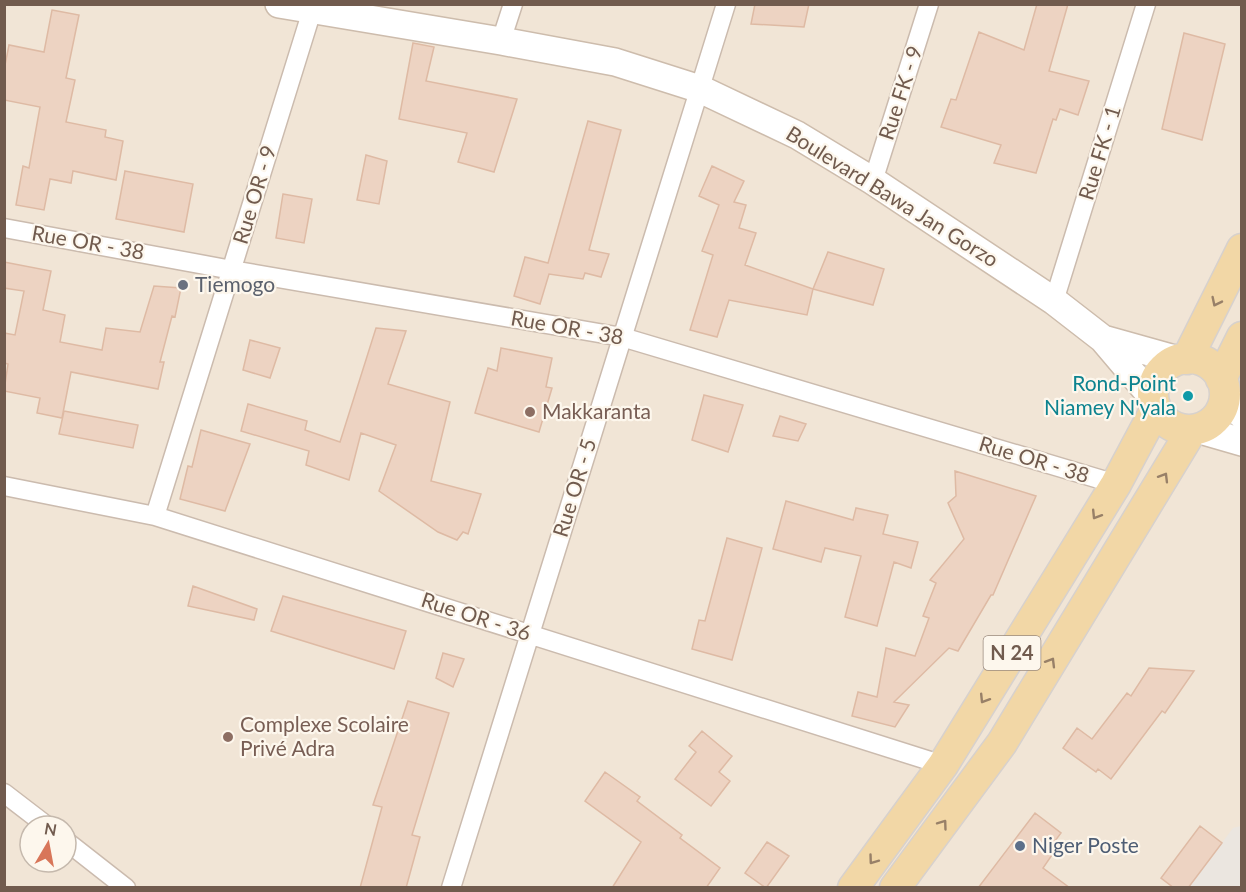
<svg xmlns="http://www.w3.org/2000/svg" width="1246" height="892" font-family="Lato,sans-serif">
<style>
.residential{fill:#f1e5d6;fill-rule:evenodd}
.industrial{fill:#ebe6e0}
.building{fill:#edd3c2;stroke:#debaa4;stroke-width:1.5}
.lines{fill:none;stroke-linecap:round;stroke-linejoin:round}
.minor-casing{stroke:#cbbbae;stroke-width:21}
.secondary-casing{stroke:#cdbcac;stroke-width:30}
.primary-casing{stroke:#d7d1cd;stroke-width:33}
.minor{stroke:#fff;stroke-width:18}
.secondary{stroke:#fff;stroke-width:27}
.primary{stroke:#f2d7a6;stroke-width:30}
.oneway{stroke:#988068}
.worship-dot{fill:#6b7280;stroke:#fdf7ed;stroke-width:2}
.culture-dot{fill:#0f9aa8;stroke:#fdf7ed;stroke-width:2}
.education-dot{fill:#8d6e63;stroke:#fdf7ed;stroke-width:2}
.service-dot{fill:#5c6f8a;stroke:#fdf7ed;stroke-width:2}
.labels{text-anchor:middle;stroke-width:4.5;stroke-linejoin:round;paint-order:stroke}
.shield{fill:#fdf7ed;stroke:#9b8a7e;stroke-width:1.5}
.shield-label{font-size:20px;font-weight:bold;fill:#715b4e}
.street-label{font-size:21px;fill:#715b4e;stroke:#fdf7ed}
.worship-label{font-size:21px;fill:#5b616d;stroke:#fdf7ed;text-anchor:start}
.culture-label{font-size:21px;fill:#0d838f;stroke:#fdf7ed;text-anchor:end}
.education-label{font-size:21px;fill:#785e54;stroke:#fdf7ed;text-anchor:start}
.service-label{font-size:21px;fill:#4e5e75;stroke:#fdf7ed;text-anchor:start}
</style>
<rect width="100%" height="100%" fill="#faf3e7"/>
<path class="residential" d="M5,5H1241V887L5,888ZM30,826H66V862H30Z"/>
<path class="industrial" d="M1241,826V887H1189L1233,828Z"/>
<path class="building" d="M755,4H809L804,27L751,24Z
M1037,4H1068L1049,71L1089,81L1078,115L1060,109L1056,120L1053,119L1036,173L994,163L1001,145L941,127L951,99L956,100L979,32L1024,50Z
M52,10L79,15L66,78L75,80L66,122L106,130L105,137L123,141L116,180L73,171L71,183L50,179L44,210L16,205L23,166L29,168L40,107L4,100V70L9,45L44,52Z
M1184,33L1225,44L1202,140L1162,129Z
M413,43L434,47L426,81L517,99L494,172L458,162L467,133L399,119Z
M588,121L621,130L589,250L609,254L601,277L585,273L583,279L549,274L540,304L514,296L525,257L548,263Z
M366,155L387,161L379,204L357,200Z
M712,166L744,181L734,202L746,205L739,228L756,233L745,265L813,289L807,315L729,300L717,337L690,330L713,255L702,251L719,205L699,196Z
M125,171L193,184L184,232L116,219Z
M283,194L312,199L304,243L276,238Z
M828,252L884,269L873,305L813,289Z
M4,262L51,271L43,310L65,315L60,342L102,350L106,328L140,332L154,286L181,288L175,317L172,316L160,362H164L158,389L71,372L62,418L37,413L40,398L4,391L8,364L4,363V333L15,335L24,291L4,288Z
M376,328L406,331L388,384L450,402L431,481L481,494L468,534L463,532L457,540L438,532L379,491L396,445L361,433L349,480L306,465L309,451L241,431L248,404L307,421L305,430L340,442Z
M250,340L280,348L270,378L243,370Z
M501,348L552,358L546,387L552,388L539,432L475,413L488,368L497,371Z
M704,395L743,405L728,452L692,440Z
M64,411L138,425L133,448L59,434Z
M780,416L806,424L798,441L773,436Z
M201,430L250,444L225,511L180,499L188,466L192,467Z
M955,471L1036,496L993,595H991L958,651L949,648L894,702L909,705L895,727L852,716L858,692L877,697L886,648L915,656L929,618L923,616L936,583L930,580L964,539L948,503L956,496Z
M786,501L853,520L856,508L888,515L883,534L918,542L911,568L894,562L877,626L845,617L861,556L825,548L821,562L773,549Z
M727,538L762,548L732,660L692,649L699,620L705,621Z
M193,586L257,609L254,620L188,606Z
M283,596L406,631L394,669L271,631Z
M443,653L464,659L453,687L436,678Z
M1149,668L1194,671L1165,713L1162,711L1111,779L1098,769L1096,772L1063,748L1077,728L1092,739L1127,693L1131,696Z
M408,701L449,713L412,835L420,837L406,888H360L382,807L373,805Z
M702,731L732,756L719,772L730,781L711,806L675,779L696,752L689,746Z
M605,772L640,797L637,801L682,835L680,838L720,868L706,888H612L641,842L585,801Z
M1035,813L1061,833L1049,849L1054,852L1043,868L1070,888H978Z
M1200,826L1222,843L1188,888H1174L1161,878Z
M767,842L789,856L766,888L745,873Z"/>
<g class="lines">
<g class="minor-casing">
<path id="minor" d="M501,41L513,4
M873,181L929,4
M4,228L232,270L622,337L1116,484
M1054,301L1146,4
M4,486L155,516L943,765
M155,516L314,4
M4,793L47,826
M66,841L126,888
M451,888L726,4"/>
</g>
<g class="secondary-casing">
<path id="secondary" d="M279,4L501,41L615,62L700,89L797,135L873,181L1054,301L1103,339L1153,398
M1103,339L1178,360
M1225,396L1242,415
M1197,429L1242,442"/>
</g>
<g class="primary-casing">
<path id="primary" d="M1153 394a36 36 0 1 1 72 0a36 36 0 1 1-72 0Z
M1187,359L1242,249
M1221,379L1242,337
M853,888L943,765L1116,484L1156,409
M895,888L1002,743L1192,430"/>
</g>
<use href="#minor" class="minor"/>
<use href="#secondary" class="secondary"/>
<use href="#primary" class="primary"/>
</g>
<defs><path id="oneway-chevron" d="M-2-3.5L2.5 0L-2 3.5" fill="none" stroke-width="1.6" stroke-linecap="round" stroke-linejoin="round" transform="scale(1.5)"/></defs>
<g class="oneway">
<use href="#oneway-chevron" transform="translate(1216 302) rotate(116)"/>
<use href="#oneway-chevron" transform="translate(1164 477) rotate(-59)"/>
<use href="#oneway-chevron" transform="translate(1096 515) rotate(122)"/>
<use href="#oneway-chevron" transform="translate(1051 662) rotate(-59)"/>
<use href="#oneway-chevron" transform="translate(984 699) rotate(122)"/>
<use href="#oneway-chevron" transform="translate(943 824) rotate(-54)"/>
<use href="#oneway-chevron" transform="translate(873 860) rotate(126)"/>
</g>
<circle class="worship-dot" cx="183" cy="285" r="6"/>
<circle class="culture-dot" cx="1188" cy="396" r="6"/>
<g class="education-dot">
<circle cx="530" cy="412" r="6"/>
<circle cx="228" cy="737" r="6"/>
</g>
<circle class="service-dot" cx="1020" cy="846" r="6"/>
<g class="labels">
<rect class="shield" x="983.5" y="636" width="57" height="34" rx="4.5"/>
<g class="shield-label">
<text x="1012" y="660">N 24</text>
</g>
<g class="street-label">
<text transform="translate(901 93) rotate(-72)" y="7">Rue FK - 9</text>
<text transform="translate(1100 153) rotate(-73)" y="7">Rue FK - 1</text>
<text transform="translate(255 195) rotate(-73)" y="7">Rue OR - 9</text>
<text transform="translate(892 197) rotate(32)" y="7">Boulevard Bawa Jan Gorzo</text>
<text transform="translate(88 243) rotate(10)" y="7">Rue OR - 38</text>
<text transform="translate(567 328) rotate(10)" y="7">Rue OR - 38</text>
<text transform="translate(1034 460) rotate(17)" y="7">Rue OR - 38</text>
<text transform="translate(575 488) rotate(-73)" y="7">Rue OR - 5</text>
<text transform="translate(476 617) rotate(18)" y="7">Rue OR - 36</text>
</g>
<g class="worship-label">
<text x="195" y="292">Tiemogo</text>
</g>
<g class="culture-label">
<text x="1176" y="391">Rond-Point<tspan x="1176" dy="24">Niamey N'yala</tspan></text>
</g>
<g class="education-label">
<text x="542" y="419">Makkaranta</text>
<text x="240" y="732">Complexe Scolaire<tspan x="240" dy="24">Privé Adra</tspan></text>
</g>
<g class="service-label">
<text x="1032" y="853">Niger Poste</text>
</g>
</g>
<rect width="1246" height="892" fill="none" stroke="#715b4e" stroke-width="12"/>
<g transform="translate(48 844) rotate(10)"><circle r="28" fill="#fdf7ed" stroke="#c5b9ad" stroke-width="1.5"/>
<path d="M0-4.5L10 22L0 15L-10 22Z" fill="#d87659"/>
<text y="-9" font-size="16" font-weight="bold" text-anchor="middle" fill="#715b4e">N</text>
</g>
</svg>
